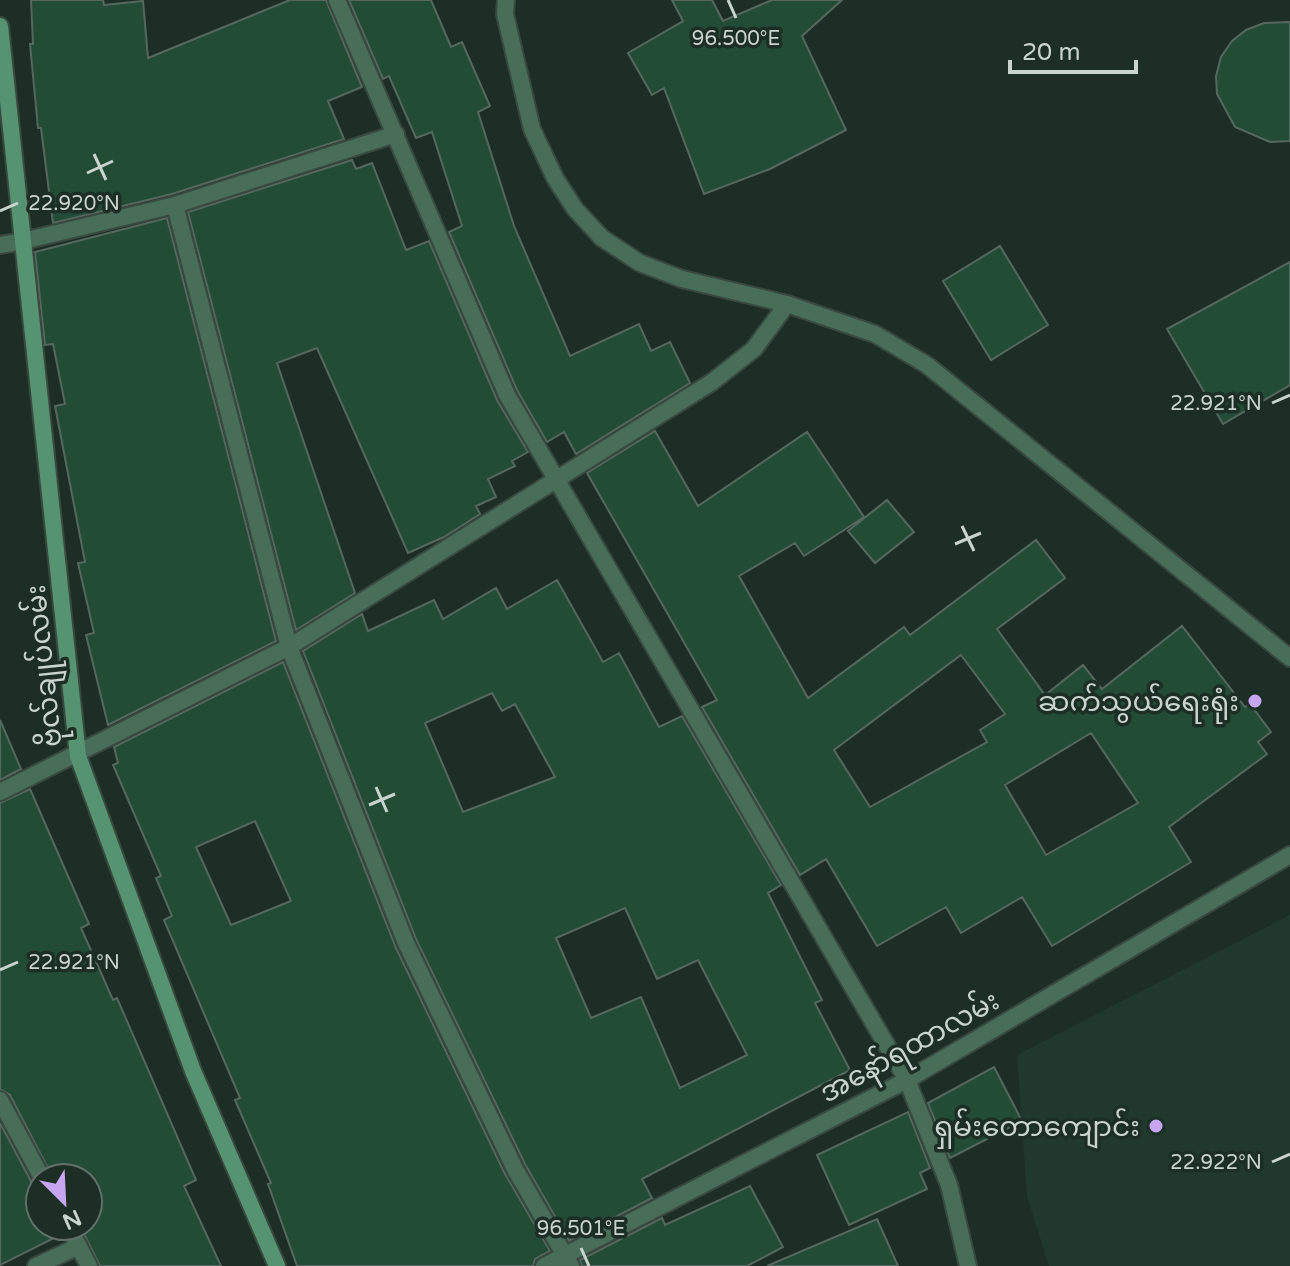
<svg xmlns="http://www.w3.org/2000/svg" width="1290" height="1266" font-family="'Varela Round','Noto Sans Myanmar',sans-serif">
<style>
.built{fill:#21392c}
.building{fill:#234c37;stroke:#56685e;stroke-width:2;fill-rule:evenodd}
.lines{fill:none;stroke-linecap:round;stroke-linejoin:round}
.minor-casing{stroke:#394940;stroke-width:20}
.tertiary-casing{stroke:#394940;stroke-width:20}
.secondary-casing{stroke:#394940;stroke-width:20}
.minor{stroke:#486d59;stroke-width:16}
.tertiary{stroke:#486d59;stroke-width:16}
.secondary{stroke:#569373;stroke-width:16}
.ticks{fill:none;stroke:#cad4ce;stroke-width:3}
.poi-dot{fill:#c6a6f0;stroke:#1d2e25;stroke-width:3}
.labels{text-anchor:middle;stroke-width:7;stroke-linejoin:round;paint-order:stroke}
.street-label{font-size:28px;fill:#cad4ce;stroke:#1d2e25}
.poi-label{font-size:28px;fill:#cad4ce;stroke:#1d2e25;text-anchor:end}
.ticks-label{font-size:20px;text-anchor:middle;fill:#cad4ce;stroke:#1d2e25;stroke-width:7;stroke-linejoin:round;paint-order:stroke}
</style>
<rect width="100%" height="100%" fill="#1d2e25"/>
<path class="built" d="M1290,915V1266H1049L1027,1196L1017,1055Z"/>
<path class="building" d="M31,0H103L104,5L143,1L148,58L290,0H326L362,87L328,101L344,139L172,194L53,223L41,128H38L30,44H33Z
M349,0H431L451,47L462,42L490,106L478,112L514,226L570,356L639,324L651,351L670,342L690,383L576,454L564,432L547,442L517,390L449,232L462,226L432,132L416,138L389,76L383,79Z
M672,0H712L723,21L772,0H842L802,36L846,130L770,169L704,194L664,88L652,95L628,53L683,21Z
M1290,22V141L1270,142L1235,127L1217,94L1216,76L1221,57L1232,41L1246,30L1264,23Z
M352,160L356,169L372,163L406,250L429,241L497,400L528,452L512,461L515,466L488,479L496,497L476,506L480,514L444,537L408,553L317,348L277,363L355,593L296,630L188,212Z
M167,218L276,641L108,725L86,635L94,633L78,563L85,562L55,406L65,404L53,344L45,345L35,252Z
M1000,246L1048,325L991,360L943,281Z
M1290,262V385L1223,424L1167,329Z
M655,431L698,506L807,432L864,517L804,556L795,543L739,576L808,698L904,627L910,635L1036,540L1065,578L997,629L1045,695L1083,665L1102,689L1182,626L1245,707L1250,704L1271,732L1258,742L1267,754L1169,827L1191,862L1052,946L1022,897L961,933L946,907L877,946L826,859L800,875L702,707L717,700L587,473ZM961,655L1005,714L980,730L987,742L870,807L834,750ZM1091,733L1138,803L1046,855L1005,785Z
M887,500L914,532L875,563L848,531Z
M557,580L603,662L619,653L659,727L682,716L781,885L768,893L822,1000L815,1003L850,1070L642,1179L652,1198L569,1241L525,1164L416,939L303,651L362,614L368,631L434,600L443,619L496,588L507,609ZM492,693L502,711L515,704L555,777L463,812L425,723ZM625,908L657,979L698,960L747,1055L680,1088L641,997L591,1018L556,938Z
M283,662L396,948L505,1174L550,1251L535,1259L533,1266H297L268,1184L271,1183L235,1100L240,1098L164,920L172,916L156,878L161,876L113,765L118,763L114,747ZM255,821L291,901L231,925L196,847Z
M0,720L21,769L0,780Z
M30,789L89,924L81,928L113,1000L117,998L196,1180L184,1186L221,1266H100L80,1226H88V1178H53L10,1095L0,1089V803Z
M994,1067L1022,1121L950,1158L928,1103Z
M908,1112L930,1168L920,1173L927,1189L849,1225L817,1155Z
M0,1123L32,1183L40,1189V1226H57L60,1235L0,1265Z
M750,1186L783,1247L747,1266H582L580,1260L662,1218L665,1225Z
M877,1219L898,1266H767Z"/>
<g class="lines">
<g class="minor-casing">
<path id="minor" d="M337,0L507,395L907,1080L949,1185L968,1266
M175,205L289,647L406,943L515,1169L571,1266
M23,241L175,205L396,134
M0,792L289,647L712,382L754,349L787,304
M0,1100L42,1178
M68,1226L89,1266
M36,1266L79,1246"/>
</g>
<g class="tertiary-casing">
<path id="tertiary" d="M506,0L505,14L532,129L555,178L575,209L602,238L640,263L682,279L787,304L875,334L927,365L1290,658
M0,245L23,241
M544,1266L907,1080L1290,855"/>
</g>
<g class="secondary-casing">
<path id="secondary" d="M0,26L78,756L193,1071L277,1266"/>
</g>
<use href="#minor" class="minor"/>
<use href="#tertiary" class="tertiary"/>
<use href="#secondary" class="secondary"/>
</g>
<path class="ticks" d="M728,0L736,18M94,154L106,180M87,173L113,161M0,211L18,203M1272,403L1290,395M962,526L974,551M955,544L981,533M376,787L387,812M369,805L395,794M0,970L18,962M1272,1162L1290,1154M581,1248L589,1266"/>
<g class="poi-dot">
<circle cx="1255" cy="701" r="8"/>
<circle cx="1156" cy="1126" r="8"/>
</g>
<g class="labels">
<g class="street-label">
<text transform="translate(43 666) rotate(-96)" y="10">ဗိုလ်‌ချုပ်‌လမ်း</text>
<text transform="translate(909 1046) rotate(-29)" y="10">အ‌နော်‌ရထာလမ်း</text>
</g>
<g class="poi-label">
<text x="1239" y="711">ဆက်သွယ်ရေးရုံး</text>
<text x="1140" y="1136">ရှမ်းတောကျောင်း</text>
</g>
</g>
<g class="ticks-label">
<text x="736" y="45">96.500°E</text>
<text x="74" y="210">22.920°N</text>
<text x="1216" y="410">22.921°N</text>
<text x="74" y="969">22.921°N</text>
<text x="1216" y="1169">22.922°N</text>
<text x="581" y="1235">96.501°E</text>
</g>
<g transform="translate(64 1202) rotate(156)"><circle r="38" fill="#1d2e25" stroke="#627069" stroke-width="2"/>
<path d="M0-6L14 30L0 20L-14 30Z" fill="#c6a6f0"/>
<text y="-12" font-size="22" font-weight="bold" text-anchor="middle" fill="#cad4ce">N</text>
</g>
<path d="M1010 60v12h126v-12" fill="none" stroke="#cad4ce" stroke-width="4"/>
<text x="1022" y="60" font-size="24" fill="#cad4ce" stroke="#1d2e25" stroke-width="6" paint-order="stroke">20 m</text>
</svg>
